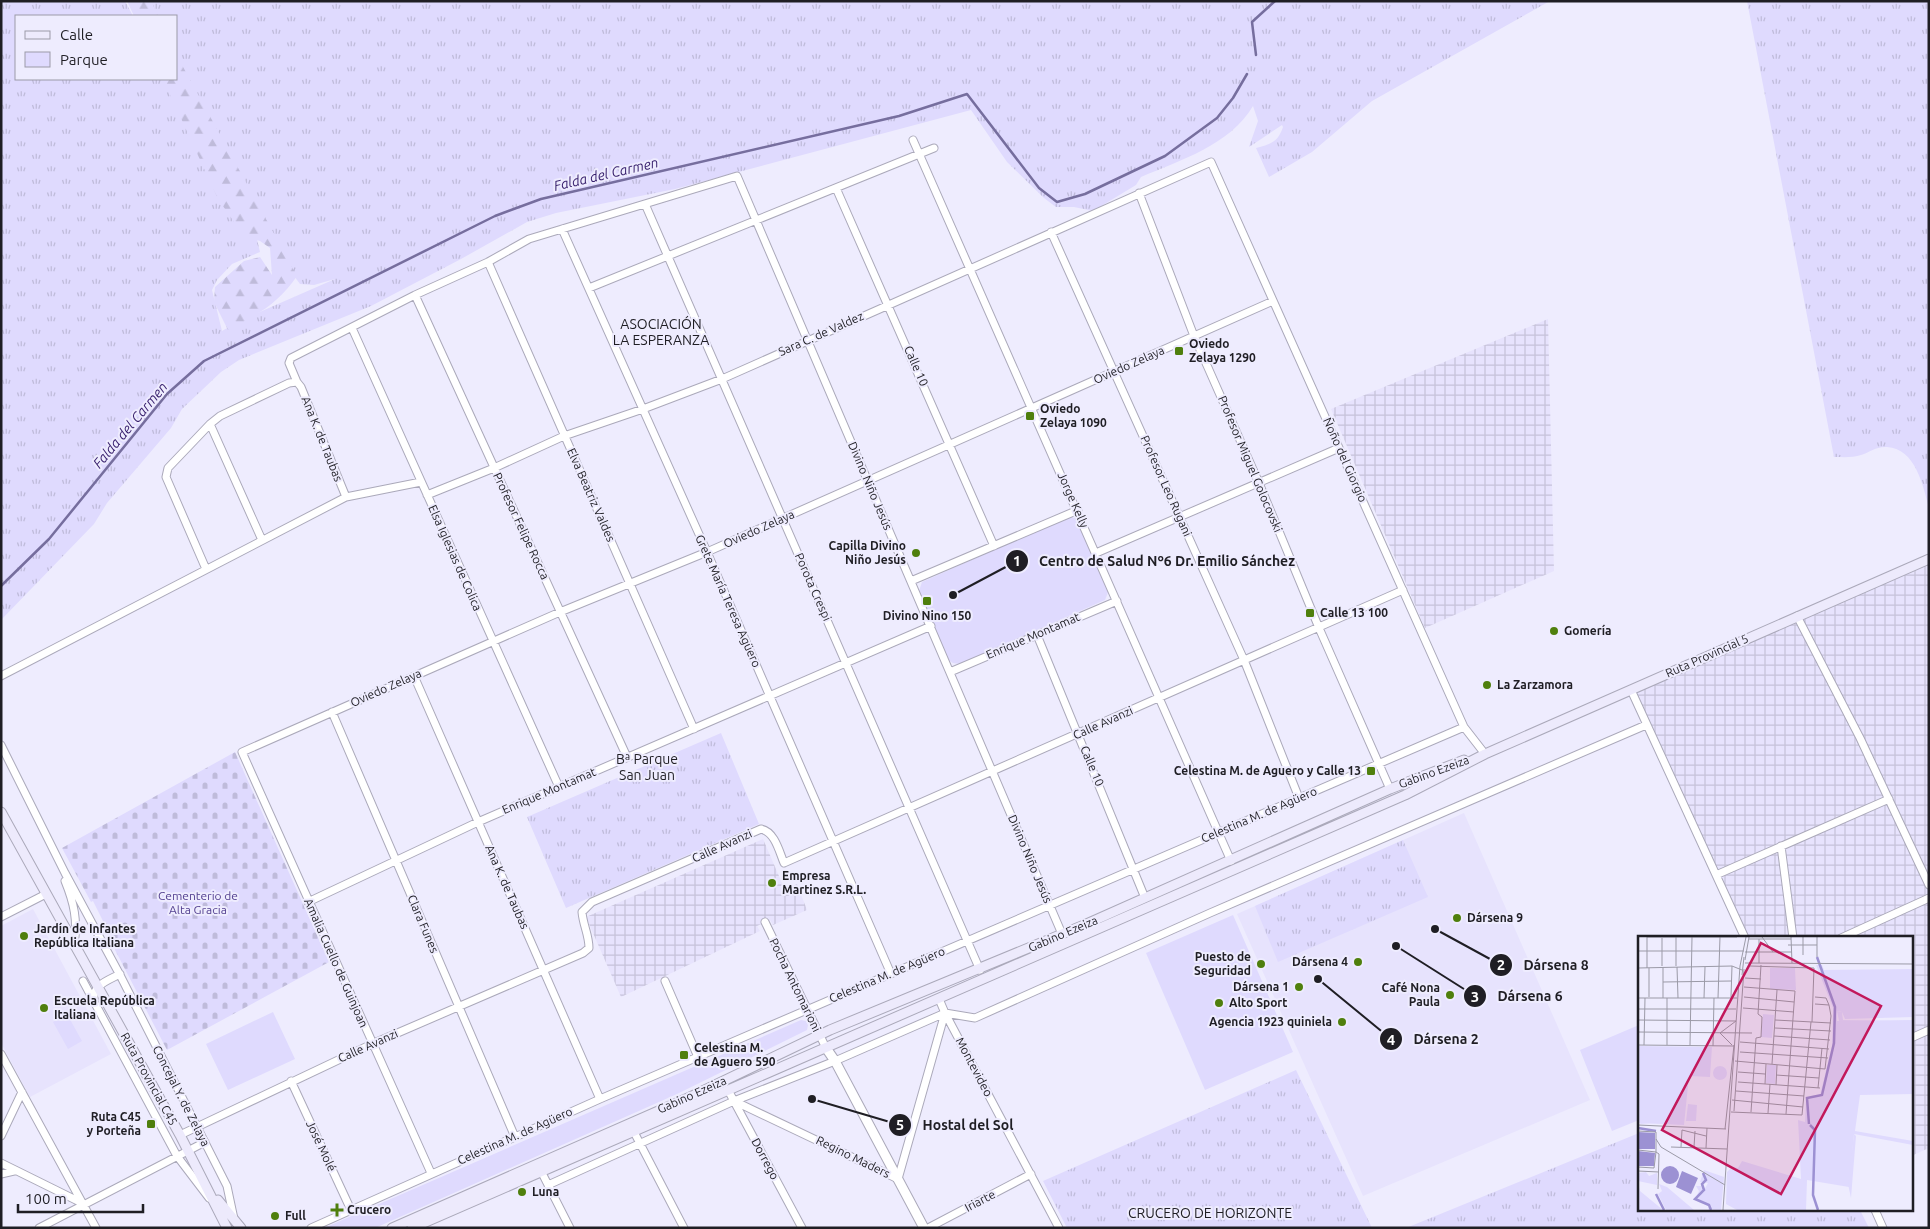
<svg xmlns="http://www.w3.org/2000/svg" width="1930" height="1229" font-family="Ubuntu,sans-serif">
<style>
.built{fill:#e7e3fd}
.industrial{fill:url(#industrial-grid)}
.grass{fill:url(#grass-tufts)}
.forest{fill:url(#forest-firs)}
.cemetery{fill:url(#cemetery-stones)}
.park{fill:#dfdafe}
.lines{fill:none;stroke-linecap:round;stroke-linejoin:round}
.stream{stroke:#766e9e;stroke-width:2.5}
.minor-casing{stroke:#aba9ba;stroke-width:9}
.tertiary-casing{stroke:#aba9ba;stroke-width:11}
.secondary-casing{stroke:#aba9ba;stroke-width:11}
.minor{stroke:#fff;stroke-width:7}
.tertiary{stroke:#fff;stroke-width:9}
.secondary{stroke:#edeafc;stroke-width:9}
.poi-dot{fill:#4f7f0d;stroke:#eeecfe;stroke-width:2}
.labels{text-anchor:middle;stroke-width:4;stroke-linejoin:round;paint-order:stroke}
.street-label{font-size:12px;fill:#1f1e24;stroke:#eeecfe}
.poi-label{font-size:12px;font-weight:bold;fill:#1f1e24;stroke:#eeecfe;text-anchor:start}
.park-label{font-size:12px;fill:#544191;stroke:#eeecfe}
.water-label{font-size:14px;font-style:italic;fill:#351d6b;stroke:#eeecfe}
.neighbourhood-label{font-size:14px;fill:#1f1e24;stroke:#eeecfe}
.inset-river{fill:none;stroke:#9c91d3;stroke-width:2.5}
.inset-road{fill:none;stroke:#9b9aa7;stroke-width:1}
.view{fill:#c2185b;fill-opacity:0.15;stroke:#c2185b;stroke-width:2.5}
.inset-edge{fill:none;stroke:#1f1e24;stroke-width:2.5}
.leader{fill:none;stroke:#1f1e24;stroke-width:2}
.callout-dot{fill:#1f1e24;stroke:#eeecfe;stroke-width:2}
.mark-label{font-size:15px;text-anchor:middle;font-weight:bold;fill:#fff}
.callout-label{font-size:14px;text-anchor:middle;font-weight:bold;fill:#1f1e24;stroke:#eeecfe;stroke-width:4;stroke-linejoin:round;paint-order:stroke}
</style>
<defs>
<pattern id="industrial-grid" width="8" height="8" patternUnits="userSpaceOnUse" patternTransform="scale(1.25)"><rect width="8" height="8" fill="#e7e3fd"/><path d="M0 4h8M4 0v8" fill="none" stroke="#c6c2d9"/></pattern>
<pattern id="grass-tufts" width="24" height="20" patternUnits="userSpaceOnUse" patternTransform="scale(1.25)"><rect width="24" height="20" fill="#dfdafe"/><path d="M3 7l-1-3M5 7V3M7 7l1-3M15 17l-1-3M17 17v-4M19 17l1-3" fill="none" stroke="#bfbbda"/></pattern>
<pattern id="forest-firs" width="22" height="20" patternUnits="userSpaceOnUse" patternTransform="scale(1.25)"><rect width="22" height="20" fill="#dfdafe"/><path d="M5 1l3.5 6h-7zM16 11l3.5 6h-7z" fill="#bfbbda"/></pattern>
<pattern id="cemetery-stones" width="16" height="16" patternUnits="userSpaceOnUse" patternTransform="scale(1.25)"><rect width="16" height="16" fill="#dfdafe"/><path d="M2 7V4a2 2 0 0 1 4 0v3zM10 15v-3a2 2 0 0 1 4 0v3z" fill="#bfbbda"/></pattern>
</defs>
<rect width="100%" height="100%" fill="#eeecfe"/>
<path class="built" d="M1464,813L1590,1100L1363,1196L1237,914Z
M33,909L111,1054L30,1097L1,1043V926Z"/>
<path class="industrial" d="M1548,319L1554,571L1425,628L1331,409Z
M1929,559V1148L1911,1156V938H1747L1631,690Z
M763,839L785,890L797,884L807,910L773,925L770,920L757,926L760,931L621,997L586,917Z"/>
<path class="grass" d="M1,1H125L133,16H16V79H166L256,235L260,252L232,264L217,280L212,290L222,331L239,321L335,279L314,285L300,284L288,268L176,65V16H151L144,1H1550L1372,101L1312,152L1269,177L1256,148C1271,144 1278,142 1283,127L1282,125L1249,147L1258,121L1253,106C1230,145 1181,160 1141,177L1136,185L1093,211L1074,207H1056L1044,198L1007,162L971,110L675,189L556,213L527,222L461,259L371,306L239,360L221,372L182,409L171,428L107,503L94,524L1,620Z
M1747,1H1929V508C1923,486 1916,449 1887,447C1877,446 1870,452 1861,455C1853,458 1842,457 1834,457Z
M721,733L759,824L566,908L527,817Z
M1403,840L1428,897L1278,962L1255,906Z
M1296,1070L1372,1228H1067L1043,1181Z
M1639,1133V1210H1860L1869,1228H1406Z"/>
<path class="forest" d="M127,1H151L158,16H134Z
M176,54L297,276C278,304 257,315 228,330L214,302L215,287L244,261L260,257L272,275L270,248L260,241L244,236L218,199L163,79H176Z"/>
<path class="cemetery" d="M235,752L329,962L167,1050L101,923L103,921L93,901L91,902L62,848Z"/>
<path class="park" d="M1068,517L1075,518L1078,520L1109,590L1105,600L960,664L953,663L948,660L919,591L922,582Z
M1233,915L1293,1052L1205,1090L1146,953Z
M273,1012L295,1059L228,1090L206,1044Z
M67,1014L82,1041L68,1049L53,1022Z
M801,1020L806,1021L808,1025L807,1030L677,1094L375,1228H324Z
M1639,1025V1120L1612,1131L1580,1050Z"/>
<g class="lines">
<path class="stream" d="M1256,55L1252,22L1275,1
M1,586L49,539L167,394L204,361L495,216L541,199L899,116L967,94L1039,188L1057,202L1085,194L1165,156L1217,118L1233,98L1247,74"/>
<g class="minor-casing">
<path id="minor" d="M913,140L1231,861
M836,188L994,546
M1139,193L1194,336L1259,483L1319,628L1390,789
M645,204L980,970
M562,229L707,552L891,974
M1051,232L1244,660L1299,798
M488,262L694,729
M589,288L934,148
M415,295L627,757
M352,328L559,787
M427,495L494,468L564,436L643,409L722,379L1211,162L1464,727L1485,754
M346,497L301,387L297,382L289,363L291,358L415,295L488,262L529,239L737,176L1062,934
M262,540L210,424L220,416L289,383L297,382
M1096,553L1339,448
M206,569L166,477L168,468L210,424
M911,581L1078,510
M1797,616L1860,738L1929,885
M1037,635L1145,898
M950,672L1117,601
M1,676L346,497L421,482
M414,676L600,1099
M1631,690L1745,938
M332,712L515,1137
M1,745L65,873L121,977L227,1186L234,1219
M1781,846L1793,938
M1716,875L1889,799
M65,881C74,903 78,921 74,944
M308,902L478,822L931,626
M1,917L46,894
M765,922L826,1048
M1841,938L1929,898
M83,981L177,1156L209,1198
M665,981L698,1057
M939,999L945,1013L1059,1228
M94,1000C92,985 109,980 120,974
M1911,1038L1929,1030
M1,1054L96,1228
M291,1081L351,1210
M728,1090L802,1228
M734,1101L898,1179L945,1013
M634,1132L684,1228
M180,1135L372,1044L583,953L589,948C589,935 583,925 582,912L592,902L761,829C775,832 779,851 784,863L1403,590
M1,1136L22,1092
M1,1163L84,1204
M431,1173L242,752L560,612L707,552L1273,301
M542,1173L570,1228
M1,1174L14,1171
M548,1185L734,1101L835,1061L945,1013L975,1018L1210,913L1646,725
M1875,1210L1883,1228
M39,1228L205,1142
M311,1228L600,1099L1464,727
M928,1228L1031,1174"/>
</g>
<g class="tertiary-casing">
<path id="tertiary" d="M826,1048L835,1061L924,1228"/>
</g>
<g class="secondary-casing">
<path id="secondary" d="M1,812L180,1135L227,1228
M218,1200L241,1228
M392,1228L690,1097L830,1030L1084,925L1390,789L1464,760
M412,1228L1405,795L1485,754L1929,559"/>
</g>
<use href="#minor" class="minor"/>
<use href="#tertiary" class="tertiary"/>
<use href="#secondary" class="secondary"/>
</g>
<g class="poi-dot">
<rect x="1174" y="346" width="10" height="10" rx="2.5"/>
<rect x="1025" y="411" width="10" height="10" rx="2.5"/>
<circle cx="916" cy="553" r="5"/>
<rect x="922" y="596" width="10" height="10" rx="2.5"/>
<rect x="1305" y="608" width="10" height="10" rx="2.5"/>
<circle cx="1554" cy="631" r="5"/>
<circle cx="1487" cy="685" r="5"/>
<rect x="1366" y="766" width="10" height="10" rx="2.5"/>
<circle cx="772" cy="883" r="5"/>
<circle cx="1457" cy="918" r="5"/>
<circle cx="24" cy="936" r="5"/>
<circle cx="1358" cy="962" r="5"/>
<circle cx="1261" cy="964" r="5"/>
<circle cx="1299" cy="987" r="5"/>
<circle cx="1450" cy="995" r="5"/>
<circle cx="1219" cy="1003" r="5"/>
<circle cx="44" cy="1008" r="5"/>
<circle cx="1342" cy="1022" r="5"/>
<rect x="679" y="1050" width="10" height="10" rx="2.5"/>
<rect x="146" y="1119" width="10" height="10" rx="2.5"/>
<circle cx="522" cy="1192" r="5"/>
<path d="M334.5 1202.5h5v5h5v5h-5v5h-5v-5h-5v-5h5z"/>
<circle cx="275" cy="1216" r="5"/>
</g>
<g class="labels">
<g class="street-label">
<text transform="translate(821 334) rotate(-24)" y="4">Sara C. de Valdez</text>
<text transform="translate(1129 365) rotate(-24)" y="4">Oviedo Zelaya</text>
<text transform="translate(916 366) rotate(66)" y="4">Calle 10</text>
<text transform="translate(322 439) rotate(68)" y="4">Ana K. de Taubas</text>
<text transform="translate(1345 460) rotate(66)" y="4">Ñoño del Giorgio</text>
<text transform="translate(1250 464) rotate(67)" y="4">Profesor Miguel Golocovski</text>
<text transform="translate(870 486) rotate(67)" y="4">Divino Niño Jesús</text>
<text transform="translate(1166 486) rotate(66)" y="4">Profesor Leo Rugani</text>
<text transform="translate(591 495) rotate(66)" y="4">Elva Beatriz Valdes</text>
<text transform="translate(1073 500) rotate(66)" y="4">Jorge Kelly</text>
<text transform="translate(521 526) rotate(65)" y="4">Profesor Felipe Rocca</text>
<text transform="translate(759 529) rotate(-24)" y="4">Oviedo Zelaya</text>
<text transform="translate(455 558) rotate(66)" y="4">Elsa Iglesias de Colica</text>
<text transform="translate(813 587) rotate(66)" y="4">Porota Crespi</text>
<text transform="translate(728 601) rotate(66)" y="4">Grete María Teresa Agüero</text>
<text transform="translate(1033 636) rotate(-23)" y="4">Enrique Montamat</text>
<text transform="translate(1707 656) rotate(-24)" y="4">Ruta Provincial 5</text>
<text transform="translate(386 688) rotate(-24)" y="4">Oviedo Zelaya</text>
<text transform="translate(1103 723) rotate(-24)" y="4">Calle Avanzi</text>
<text transform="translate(1092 766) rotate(67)" y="4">Calle 10</text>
<text transform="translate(1434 772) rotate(-20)" y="4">Gabino Ezeiza</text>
<text transform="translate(549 791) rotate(-23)" y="4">Enrique Montamat</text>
<text transform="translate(1259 815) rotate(-23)" y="4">Celestina M. de Agüero</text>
<text transform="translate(722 846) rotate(-24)" y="4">Calle Avanzi</text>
<text transform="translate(1030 859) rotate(67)" y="4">Divino Niño Jesús</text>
<text transform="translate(507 887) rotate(66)" y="4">Ana K. de Taubas</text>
<text transform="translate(423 924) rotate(67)" y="4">Clara Funes</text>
<text transform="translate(1063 934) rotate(-23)" y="4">Gabino Ezeiza</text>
<text transform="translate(336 963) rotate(66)" y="4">Amalia Cuello de Guinjoan</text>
<text transform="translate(887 975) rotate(-23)" y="4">Celestina M. de Agüero</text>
<text transform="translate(795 985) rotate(64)" y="4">Pocha Antomarioni</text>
<text transform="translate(368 1046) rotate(-24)" y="4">Calle Avanzi</text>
<text transform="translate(974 1067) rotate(62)" y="4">Montevideo</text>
<text transform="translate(149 1079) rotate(61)" y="4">Ruta Provincial C45</text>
<text transform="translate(692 1095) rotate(-24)" y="4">Gabino Ezeiza</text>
<text transform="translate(181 1096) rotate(63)" y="4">Concejal Y. de Zelaya</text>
<text transform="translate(515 1136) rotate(-24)" y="4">Celestina M. de Agüero</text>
<text transform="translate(321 1146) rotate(65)" y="4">José Molé</text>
<text transform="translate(853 1157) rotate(26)" y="4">Regino Maders</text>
<text transform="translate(765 1159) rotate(62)" y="4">Dorrego</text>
<text transform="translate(980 1201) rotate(-28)" y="4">Iriarte</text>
</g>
<g class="poi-label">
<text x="1189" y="348">Oviedo<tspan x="1189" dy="14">Zelaya 1290</tspan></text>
<text x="1040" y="413">Oviedo<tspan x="1040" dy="14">Zelaya 1090</tspan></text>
<text x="906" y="550" text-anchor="end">Capilla Divino<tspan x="906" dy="14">Niño Jesús</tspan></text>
<text x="1320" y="617">Calle 13 100</text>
<text x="927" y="620" text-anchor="middle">Divino Nino 150</text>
<text x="1564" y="635">Gomería</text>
<text x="1497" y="689">La Zarzamora</text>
<text x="1361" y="775" text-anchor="end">Celestina M. de Aguero y Calle 13</text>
<text x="782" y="880">Empresa<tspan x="782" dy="14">Martinez S.R.L.</tspan></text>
<text x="1467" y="922">Dársena 9</text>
<text x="34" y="933">Jardín de Infantes<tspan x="34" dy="14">República Italiana</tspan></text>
<text x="1251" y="961" text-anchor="end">Puesto de<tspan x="1251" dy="14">Seguridad</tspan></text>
<text x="1348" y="966" text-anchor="end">Dársena 4</text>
<text x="1289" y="991" text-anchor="end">Dársena 1</text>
<text x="1440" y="992" text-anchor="end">Café Nona<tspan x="1440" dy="14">Paula</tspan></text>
<text x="54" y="1005">Escuela República<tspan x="54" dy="14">Italiana</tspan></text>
<text x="1229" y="1007">Alto Sport</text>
<text x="1332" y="1026" text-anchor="end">Agencia 1923 quiniela</text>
<text x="694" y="1052">Celestina M.<tspan x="694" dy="14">de Aguero 590</tspan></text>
<text x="141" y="1121" text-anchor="end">Ruta C45<tspan x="141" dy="14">y Porteña</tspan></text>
<text x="532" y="1196">Luna</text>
<text x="347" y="1214">Crucero</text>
<text x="285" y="1220">Full</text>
</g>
<g class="park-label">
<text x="198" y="900">Cementerio de<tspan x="198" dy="14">Alta Gracia</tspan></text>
</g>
<g class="water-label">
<text transform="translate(606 174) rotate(-13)" y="5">Falda del Carmen</text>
<text transform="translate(130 425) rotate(-50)" y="5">Falda del Carmen</text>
</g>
<g class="neighbourhood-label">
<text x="661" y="329">ASOCIACIÓN<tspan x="661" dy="16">LA ESPERANZA</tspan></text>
<text x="647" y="764">Bª Parque<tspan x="647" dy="16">San Juan</tspan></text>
<text x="1210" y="1218">CRUCERO DE HORIZONTE</text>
</g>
</g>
<g transform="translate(1638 936)">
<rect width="275" height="275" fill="#eeecfe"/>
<path d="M178,29H184L186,34L275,33V81L207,83L204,76L199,75V85L275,84V158L222,159L217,195L275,205V209L216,198L211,251L169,244L168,274H99L88,268L89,236L94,231L100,232L104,225L163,243L160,184L167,186L168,162L182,159L194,110L195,72ZM125,78L136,79L134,102L123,101ZM0,110L74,111L72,141L51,140L46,189L0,187ZM79,244L84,247L82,267L78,272L69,267L66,257L71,248ZM0,247L2,255L25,274H0ZM21,248L29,251L56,274H28L20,258L24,255Z" fill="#dfdafe"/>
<path d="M199,75L204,76L205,84H252L201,85ZM5,159L13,163L16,172L2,171ZM11,177H22L21,186L2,188ZM216,198L218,200L213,262L210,248ZM66,234L86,241L83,274H70L71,269L57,263L61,255L58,250H63L65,256L70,247L62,246ZM8,236L11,240L19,237V249L0,245V237Z" fill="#dfdafe"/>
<path d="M132,32H157L158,54L132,53Z" fill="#dfdafe"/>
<path d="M129,129H138L137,148L128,147ZM75 137a7 7 0 1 1 14 0a7 7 0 1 1-14 0ZM50,168L59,169L58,185H48Z" fill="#dfdafe"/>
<path d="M0,196L17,197V213H0ZM0,215L17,217L16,230H0ZM23 239a9 9 0 1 1 18 0a9 9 0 1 1-18 0ZM44,235L60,242L53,258L38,251Z" fill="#9c91d3"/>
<path class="inset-river" d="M171,188L169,162L184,159L196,107L197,71L179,21M172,189L177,194L175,259L180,274M0,192L18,195M65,237L68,244L64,248L66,254L57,263L71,269L73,274M18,258L26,274"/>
<path class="inset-road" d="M9,1H99M9,1V32M38,1V30M124,1L135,16M153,1L154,27M165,1V19M24,2V30M111,3H153M150,9H179M0,15H106M107,16H154M179,21V1M107,24L111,1M107,27L275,28M121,27V3M112,30L176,32L174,86M39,31L40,62M0,32L94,30L104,34M11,32V61M25,32V62M104,39L106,21M107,42L123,43M25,46L93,45M106,51L157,55L148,178M93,61L94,30M106,61L156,66M177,61L188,62L191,69M0,62H99M66,62L67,31M80,62L82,1M105,72L156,76M0,73H98M0,84L98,85M137,84L193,87M137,92L193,95M0,96L114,97M136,100L192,104M102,106L191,113M0,109L96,110M6,109L7,62M29,109V62M52,109L54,1M94,109L82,97L98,85M75,110L76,62M102,116L190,122M97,125L187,133L193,80L191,69L177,68M134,128L139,54M100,136L127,138M138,139L181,142M100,146L182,152M127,148L128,128M138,149L139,129M180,152L184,112M98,155L166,160M94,164L165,171M96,175L106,33M93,176L164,179L173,86M113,176L118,102L123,101L124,81L120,78L123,29M130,177L132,148M0,189L88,193M87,193L96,109M0,195L18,196V216L21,218L20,253M18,203L23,211L87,249M33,211L89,213M43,211L44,194L68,200M56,211L57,195M68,212L69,192M0,214L18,216L16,232L0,231M0,235L21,236M85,274L102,30L108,1"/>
<path class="view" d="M123,7L243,70L143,258L24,194Z"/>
<rect width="275" height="275" class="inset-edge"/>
</g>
<path class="leader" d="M953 595L1017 561M1435 929L1501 965M1396 946L1475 996M1318 979L1391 1039M812 1099L900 1125"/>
<g class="callout-dot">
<circle cx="953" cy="595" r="5"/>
<circle cx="1435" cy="929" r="5"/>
<circle cx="1396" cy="946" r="5"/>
<circle cx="1318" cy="979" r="5"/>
<circle cx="812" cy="1099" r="5"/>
<circle cx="1017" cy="561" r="12"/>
<circle cx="1501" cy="965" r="12"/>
<circle cx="1475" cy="996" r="12"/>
<circle cx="1391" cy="1039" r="12"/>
<circle cx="900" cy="1125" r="12"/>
</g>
<g class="mark-label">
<text x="1017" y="566">1</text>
<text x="1501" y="970">2</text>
<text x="1475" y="1002">3</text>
<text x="1391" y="1045">4</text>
<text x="900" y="1130">5</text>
</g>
<g class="callout-label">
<text x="1167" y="566">Centro de Salud Nº6 Dr. Emilio Sánchez</text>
<text x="1556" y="970">Dársena 8</text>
<text x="1530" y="1001">Dársena 6</text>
<text x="1446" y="1044">Dársena 2</text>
<text x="968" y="1130">Hostal del Sol</text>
</g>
<rect width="1930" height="1229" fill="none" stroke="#1f1e24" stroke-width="5"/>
<rect x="15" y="15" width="162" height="65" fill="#eeecfe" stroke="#9b9aa7"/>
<rect x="25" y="31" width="25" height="8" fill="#edeafc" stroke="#9b9aa7"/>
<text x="60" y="40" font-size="15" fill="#1f1e24">Calle</text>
<rect x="25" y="52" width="25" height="15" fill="#dfdafe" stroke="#9b9aa7"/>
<text x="60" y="65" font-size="15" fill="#1f1e24">Parque</text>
<path d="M18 1204v8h125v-8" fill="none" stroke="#1f1e24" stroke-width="2.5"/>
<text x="25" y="1204" font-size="15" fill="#1f1e24" stroke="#eeecfe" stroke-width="4" paint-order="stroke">100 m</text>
</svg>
